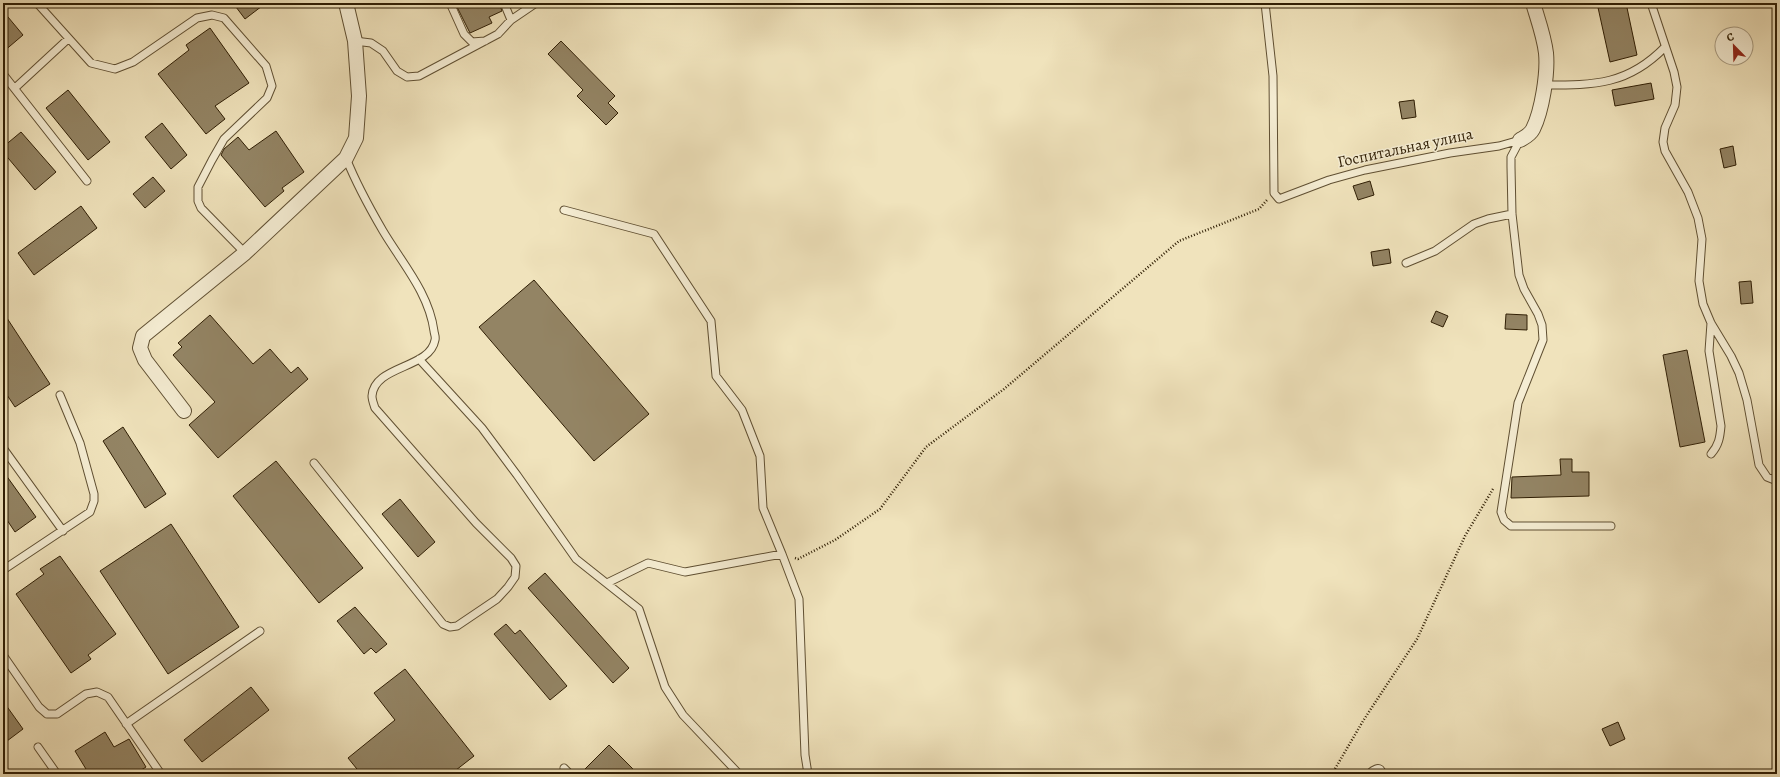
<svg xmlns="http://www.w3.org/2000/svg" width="1780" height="777" font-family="Alegreya,serif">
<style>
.building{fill:#938464;stroke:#2f1e04}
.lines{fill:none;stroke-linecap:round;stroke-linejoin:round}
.lane-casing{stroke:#5f4f32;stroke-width:9}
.street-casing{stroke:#5f4f32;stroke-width:16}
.path{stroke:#2f1e04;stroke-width:2.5;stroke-dasharray:1 2;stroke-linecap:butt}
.lane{stroke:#f5edd3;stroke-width:7}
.street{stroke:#f5edd3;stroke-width:14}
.labels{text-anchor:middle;stroke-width:3;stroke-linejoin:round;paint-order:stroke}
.street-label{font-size:16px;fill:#2f1e04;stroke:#f5edd3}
</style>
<rect width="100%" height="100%" fill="#f0e3bc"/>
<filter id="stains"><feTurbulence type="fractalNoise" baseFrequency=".005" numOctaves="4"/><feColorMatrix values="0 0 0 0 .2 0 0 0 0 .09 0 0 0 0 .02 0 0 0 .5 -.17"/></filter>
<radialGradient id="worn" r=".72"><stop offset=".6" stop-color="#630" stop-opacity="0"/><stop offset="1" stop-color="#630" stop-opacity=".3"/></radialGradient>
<path class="building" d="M233,3H266L245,19Z
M455,3H499L502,11L489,17L492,23L470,33Z
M1597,3H1626L1637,55L1610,62Z
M3,11L23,35L3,52Z
M210,28L249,83L215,106L225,119L206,134L158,74L189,50L186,45Z
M561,41L615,96L608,103L618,113L606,125L577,96L583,90L548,54Z
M1651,83L1654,99L1615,106L1612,90Z
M68,90L110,142L88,160L46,108Z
M1414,100L1416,117L1402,119L1399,102Z
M162,123L187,155L171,169L145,137Z
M276,131L304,172L282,188L284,191L265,207L221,155L224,149L238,137L249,150Z
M21,132L56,172L35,190L3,152V147Z
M1733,146L1736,165L1724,168L1720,149Z
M153,177L165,191L145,208L133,194Z
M1370,181L1374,195L1358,200L1353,186Z
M81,206L97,228L34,275L18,253Z
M1389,249L1391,263L1373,266L1371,252Z
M534,280L649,414L594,461L479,327Z
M1751,281L1753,303L1741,304L1739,282Z
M1436,311L1448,316L1443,327L1431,322Z
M3,312L50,384L15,407L3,389Z
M1506,314L1527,315V330L1505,329Z
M210,315L253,364L270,349L291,373L298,367L308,379L218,458L189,425L215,402L173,355L182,347L178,343Z
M1687,350L1705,442L1680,447L1663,355Z
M123,427L166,494L145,508L103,441Z
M1560,459H1572V472H1589V496L1511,498L1512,477L1561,475Z
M276,461L363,568L319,603L233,496Z
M3,471L36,517L15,532L3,514Z
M400,499L435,542L418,557L382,514Z
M171,524L239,627L168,674L100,571Z
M60,556L116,634L88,655L91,659L71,673L16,594L44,574L40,569Z
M545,573L629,668L613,683L528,588Z
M355,607L387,644L376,653L371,648L364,654L337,621Z
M506,624L515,634L520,630L567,686L550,700L494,634Z
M405,669L474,756L451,774H361L348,758L395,720L374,693Z
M251,687L269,710L202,762L184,740Z
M3,701L23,729L3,744Z
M1618,722L1625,739L1610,746L1602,729Z
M105,732L114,747L129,739L146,767L135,774H89L75,751Z
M609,745L638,774H580Z"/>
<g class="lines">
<g class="lane-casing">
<path id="lane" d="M37,3L91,63L115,69L133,62L197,18L212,15L224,18L266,66L272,86L267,98L224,139L212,160L198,187V201L201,208L245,253
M450,3L464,34L472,42L485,41
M504,3L511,20
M1265,3L1273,76L1274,193L1279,199L1329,180L1365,170L1450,153L1499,146L1520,140
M1651,3L1674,72L1677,87L1675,105L1665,128L1663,142L1665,151L1688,192L1698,218L1702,239L1699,281L1703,304L1711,323L1731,356L1739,373L1747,400L1759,465L1767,477L1777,481
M355,41L371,43L383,51L397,71L407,77L419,76L498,34L511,20L536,3
M3,74L87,181
M1545,85C1595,85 1628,85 1665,47
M15,88L68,39
M1520,140L1511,157V167L1512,214L1519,275L1524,289L1538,314L1542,325L1543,340L1518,403L1501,512L1504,520L1511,526H1611
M564,210L654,234L711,321L716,376L742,410L760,456L763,508L782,554
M1406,263L1435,251L1474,224L1488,219L1512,214
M1711,323L1709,351L1721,426C1720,437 1719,445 1711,454
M419,359L482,428L517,475L576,559L639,609L665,687L683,715L739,774
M3,448L63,531
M314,463L443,624L450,627L457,626L497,599L508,587L515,577L516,566L511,558L476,523L375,408C374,405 372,400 372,396C374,365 430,369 435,340C436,337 434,333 434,331C429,293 402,263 383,231C369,207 356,183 346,158
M3,570L90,512L94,501V494L80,443L60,395
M607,583L648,563L685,572L782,554L799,599L805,755L808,774
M3,655L39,707L47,714H57L86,694L97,692L108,697L161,774
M126,724L260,631
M38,747L57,774
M564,768L570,774"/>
</g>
<g class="street-casing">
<path id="street" d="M1520,140C1525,137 1530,135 1533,129C1542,111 1548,73 1546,53C1544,36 1538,20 1533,3
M184,411L145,360L140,348L143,336L245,253L346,158L356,138L359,96L355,41L346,3
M1374,774L1378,772"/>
</g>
<path class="path" d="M795,558L798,559L835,540L880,509L926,447L1004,389L1179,241L1259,209L1267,200
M1332,774L1363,721L1417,639L1465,536L1493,489"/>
<use href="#lane" class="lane"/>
<use href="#street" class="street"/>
</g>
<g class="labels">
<g class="street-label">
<text transform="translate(1405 147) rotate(-12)" y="6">Госпитальная улица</text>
</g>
</g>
<rect width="1780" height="777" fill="none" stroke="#f0e3bc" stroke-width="16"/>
<rect x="4" y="4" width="1772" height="769" fill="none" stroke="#2f1e04" stroke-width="2"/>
<rect x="8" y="8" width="1764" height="761" fill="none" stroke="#2f1e04"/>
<g transform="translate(1734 46) rotate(337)"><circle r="19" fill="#f5edd3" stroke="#a69a80"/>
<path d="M0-3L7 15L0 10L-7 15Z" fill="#8f2418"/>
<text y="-6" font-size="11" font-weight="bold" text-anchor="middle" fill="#2f1e04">С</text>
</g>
<rect width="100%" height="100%" filter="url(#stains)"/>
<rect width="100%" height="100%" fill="url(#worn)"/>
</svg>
